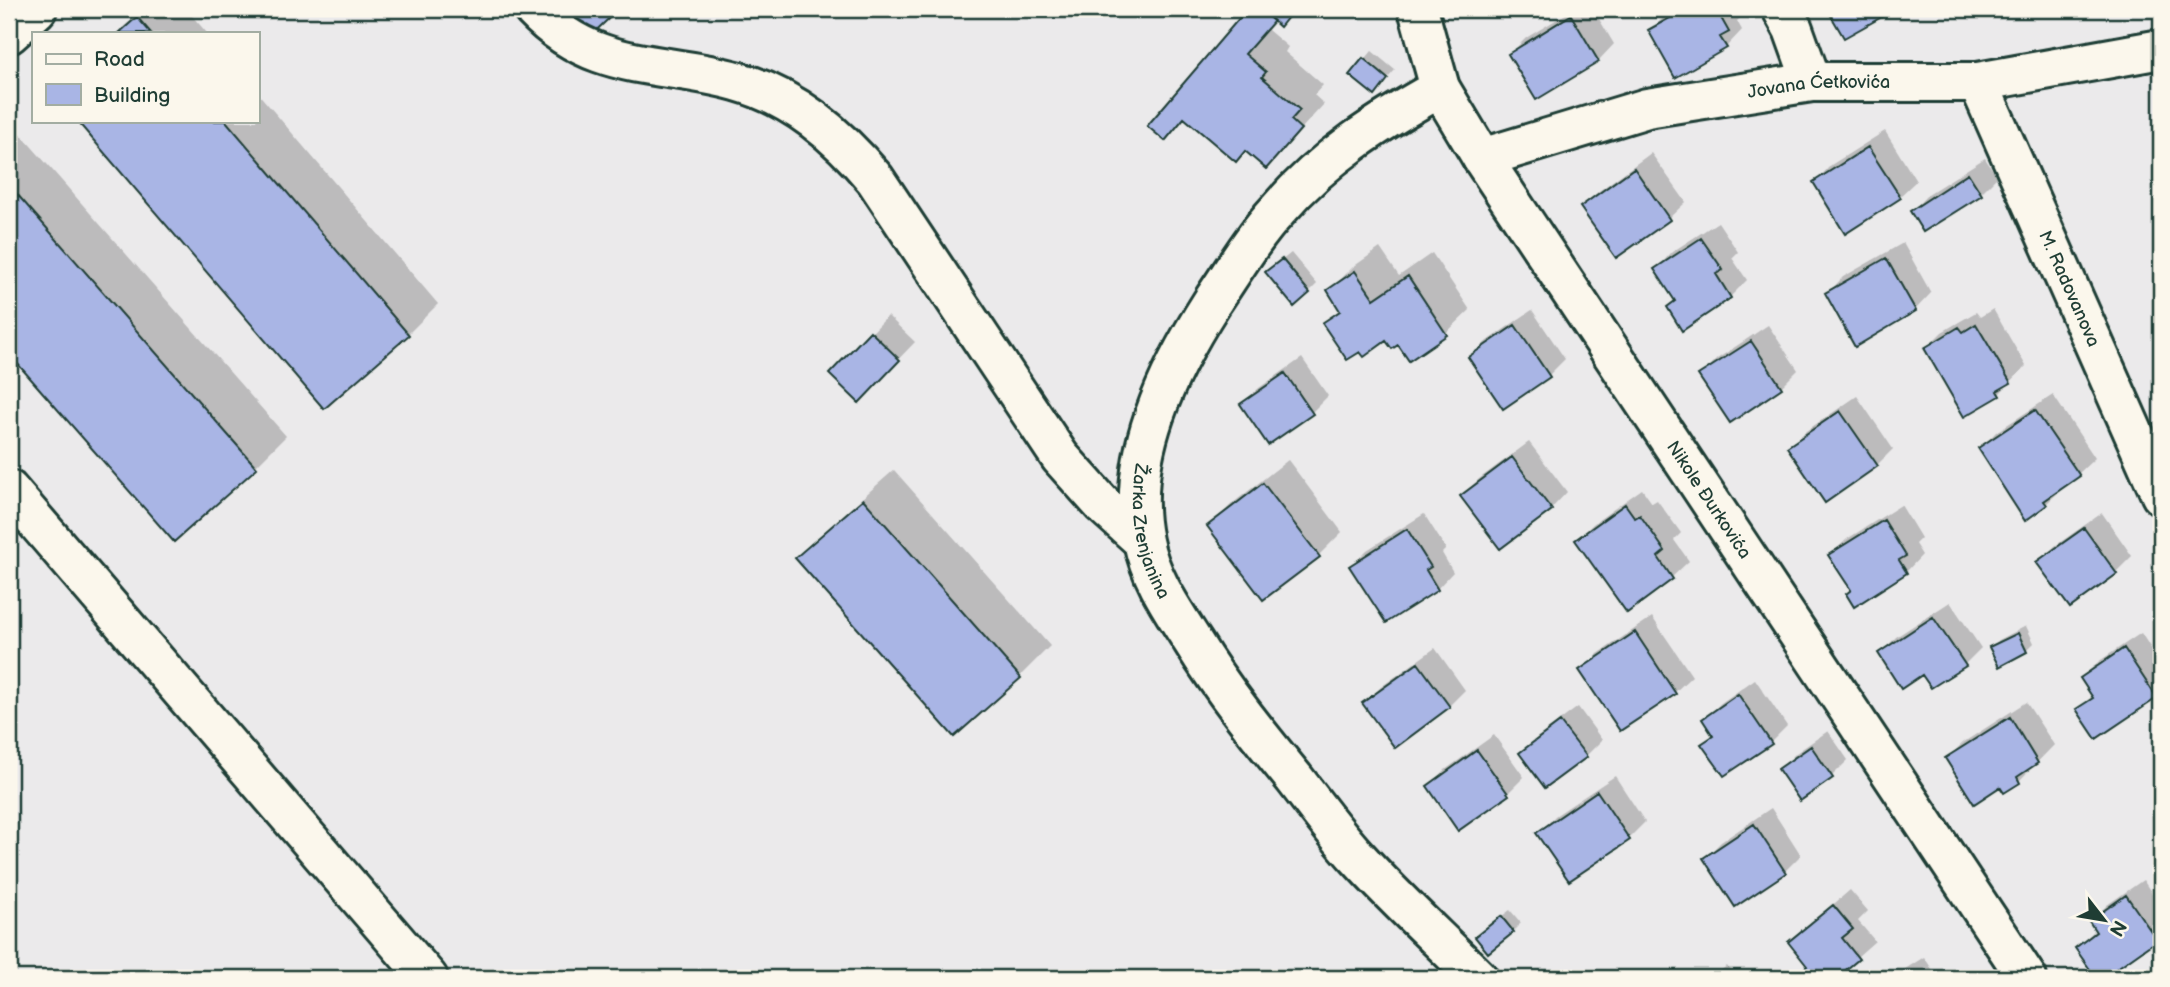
<svg xmlns="http://www.w3.org/2000/svg" width="2170" height="987" font-family="'Balsamiq Sans',sans-serif">
<style>
.shadow{fill:#0003}
.building{fill:#a9b5e5;stroke:#1f3d34;stroke-width:2}
.lines{fill:none;stroke-linecap:round;stroke-linejoin:round}
.minor-casing{stroke:#1f3d34;stroke-width:44}
.minor{stroke:#fbf7ec;stroke-width:38}
.labels{text-anchor:middle;stroke-width:5;stroke-linejoin:round;paint-order:stroke}
.street-label{font-size:18px;fill:#1f3d34;stroke:#fbf7ec}
</style>
<rect width="100%" height="100%" fill="#ebeaeb"/>
<filter id="ink" filterUnits="userSpaceOnUse"><feTurbulence type="fractalNoise" baseFrequency=".0143" numOctaves="2"/><feDisplacementMap in="SourceGraphic" scale="14" xChannelSelector="R" yChannelSelector="G"/><feConvolveMatrix kernelMatrix="1 2 1 2 8 2 1 2 1" color-interpolation-filters="sRGB"/></filter>
<g filter="url(#ink)">
<path class="shadow" d="M145,9H186L207,33H116Z
M1249,9H1294L1287,16L1276,21L1268,30L1288,47L1285,52L1323,85L1314,95L1324,104L1266,167L1245,150L1186,117L1164,138L1149,126Z
M1574,9H1593L1614,44L1598,61L1510,54L1526,38Z
M1676,9H1741L1744,14L1737,21L1742,30L1726,47L1650,31L1667,14Z
M1372,51L1395,70L1382,85L1352,75Z
M257,92L438,304L408,334L324,406L79,121H257Z
M10,122L286,436L256,466L174,539L9,351Z
M1885,131L1916,181L1899,197L1815,182L1831,165Z
M1651,153L1686,202L1669,218L1616,256L1582,207L1599,191Z
M1985,158L1997,177L1981,193L1912,211L1928,194Z
M1718,222L1738,252L1732,258L1747,280L1730,297L1683,328L1669,307L1676,300L1656,269L1672,252Z
M1903,243L1931,293L1915,310L1827,294L1843,277Z
M1380,248L1399,276L1432,253L1470,310L1446,333L1409,359L1398,342L1325,324L1340,308L1329,291L1353,267Z
M1291,253L1317,284L1309,292L1276,265Z
M1993,309L2026,366L1999,394L1965,414L1926,348L1942,332L1976,312L1980,317Z
M1532,310L1565,359L1549,375L1503,407L1470,357L1487,341Z
M888,316L915,342L859,400L831,374Z
M1768,325L1798,370L1781,387L1730,420L1701,375L1717,359Z
M1302,358L1328,396L1312,412L1269,442L1242,404L1259,388Z
M2053,395L2095,458L2046,504L1980,449L1996,432Z
M1857,396L1893,449L1877,465L1789,448L1806,431Z
M1529,442L1567,492L1551,509L1462,496L1479,479Z
M1288,460L1342,532L1318,556L1209,526L1233,503Z
M894,470L1050,646L1020,676L954,735L798,558L828,528Z
M1642,489L1652,503L1657,500L1681,533L1674,540L1689,561L1672,577L1627,610L1577,540L1593,524Z
M1901,505L1921,538L1915,544L1922,555L1906,572L1852,590L1830,555L1847,539Z
M2102,513L2132,556L2116,572L2070,605L2039,562L2055,546Z
M1424,514L1446,549L1442,553L1453,572L1437,589L1351,566L1367,550Z
M1950,602L1981,648L1965,664L1922,672L1880,654L1896,637Z
M1652,617L1692,676L1675,692L1621,728L1582,670L1598,654Z
M2026,626L2034,643L2026,651L1991,648L1999,640Z
M2141,633L2161,664V691L2156,697L2079,709L2093,695L2082,678L2098,662Z
M1435,648L1465,690L1449,706L1364,703L1381,687Z
M1755,679L1787,726L1771,742L1724,774L1704,744L1714,733L1704,719L1721,703Z
M2026,702L2054,745L2019,781L2004,790L2001,785L1947,758L1964,742Z
M1578,707L1602,740L1586,756L1522,753L1538,737Z
M1828,731L1848,760L1831,777L1780,770L1796,753Z
M1494,735L1524,777L1508,793L1459,829L1429,787L1445,770Z
M1615,776L1645,822L1629,838L1569,878L1539,833L1555,816Z
M1771,808L1801,855L1785,871L1705,858L1721,842Z
M2143,880L2161,907V933L2098,978L2077,948L2096,929L2091,922L2107,905Z
M1850,890L1868,911L1858,921L1875,941L1833,978H1798L1797,977L1808,965L1790,942Z
M1510,910L1521,923L1513,931L1485,929Z
M1924,957L1938,978H1891Z
M1727,966L1736,978H1711Z"/>
<path class="building" d="M559,9H619L587,39Z
M1247,9H1259L1274,21L1245,54L1266,72L1262,77L1300,110L1291,120L1301,129L1266,169L1245,151L1236,162L1184,118L1165,141L1147,126Z
M1265,9H1288L1292,12L1280,27L1263,12Z
M1686,9H1716L1729,32L1720,37L1727,48L1675,78L1648,30Z
M1827,9H1896L1844,38Z
M1571,15L1599,62L1536,100L1508,54Z
M137,17L151,33H119Z
M1363,58L1388,79L1375,96L1349,75Z
M77,121H226L409,335L324,409Z
M1868,147L1901,198L1845,234L1813,182Z
M1634,168L1670,220L1616,258L1580,207Z
M1968,173L1982,195L1923,232L1910,211Z
M9,185L257,468L174,542L9,354Z
M1701,238L1723,270L1716,274L1731,298L1682,331L1667,307L1675,301L1654,269Z
M1886,258L1916,311L1855,347L1825,293Z
M1282,259L1310,293L1294,307L1265,272Z
M1355,271L1374,299L1408,276L1447,335L1409,361L1398,345L1392,349L1386,341L1364,357L1360,352L1347,360L1322,323L1340,311L1327,290Z
M1976,324L2011,383L1997,391L2000,396L1964,417L1924,348L1959,327L1963,332Z
M1515,325L1550,377L1503,409L1468,357Z
M870,331L900,360L859,403L829,374Z
M1751,341L1782,388L1730,423L1698,375Z
M1285,373L1313,414L1268,445L1240,404Z
M2035,410L2080,476L2044,501L2047,505L2025,521L1978,448Z
M1840,411L1878,466L1825,503L1787,447Z
M1512,457L1552,510L1500,549L1460,496Z
M1263,483L1320,557L1263,600L1207,526Z
M863,499L1021,678L954,737L795,558Z
M1625,504L1635,518L1640,515L1665,551L1658,557L1673,579L1627,613L1575,540Z
M1884,520L1906,556L1899,560L1907,573L1854,607L1846,594L1851,590L1828,555Z
M2084,528L2117,574L2070,608L2036,562Z
M1407,529L1431,567L1426,570L1438,590L1386,623L1349,566Z
M1933,617L1966,666L1931,688L1922,675L1901,689L1878,653Z
M1635,632L1676,694L1620,731L1579,670Z
M2018,633L2027,652L1999,667L1989,647Z
M2124,648L2157,698L2096,739L2076,709L2093,698L2080,678Z
M1418,663L1450,707L1395,748L1362,703Z
M1738,694L1772,744L1724,776L1701,744L1713,736L1702,719Z
M2010,717L2038,763L2017,777L2020,783L2004,793L2000,787L1974,804L1945,758Z
M1560,722L1587,757L1545,788L1519,753Z
M1811,746L1833,778L1800,801L1778,769Z
M1477,750L1509,795L1458,831L1427,786Z
M1597,791L1630,840L1569,881L1536,833Z
M1754,824L1786,873L1735,907L1703,858Z
M2126,895L2157,940L2103,978H2096L2075,948L2096,932L2089,921Z
M1833,905L1853,929L1842,938L1859,959L1836,978H1796L1794,977L1807,966L1788,942Z
M1501,916L1514,932L1488,953L1475,937Z"/>
<g class="lines">
<g class="minor-casing">
<g id="minor">
<path d="M533,9C594,73 659,60 736,81C794,97 838,135 875,179L1060,457L1103,505L1142,540"/>
<path id="s1" d="M1418,9L1440,88L1482,158L2027,978"/>
<path d="M1782,9L1793,29L1812,82"/>
<path d="M9,34L37,9"/>
<path id="s2" d="M1978,82L2161,495"/>
<path id="s3" d="M1440,88C1379,122 1325,156 1278,210C1253,237 1233,271 1212,302C1168,371 1125,457 1143,541C1150,578 1173,610 1193,642C1223,691 1258,734 1294,778C1315,805 1335,833 1358,858C1396,900 1438,938 1478,978"/>
<path id="s4" d="M1482,158L1647,108L1812,82H1978L2161,49"/>
<path d="M9,490L428,978"/>
</g>
</g>
<use href="#minor" class="minor"/>
</g>
</g>
<g class="labels">
<g class="street-label">
<text dy="6" stroke="none"><textPath href="#s4" startOffset="346">Jovana Ćetkovića</textPath></text>
<text dy="6" stroke="none"><textPath href="#s2" startOffset="226">M. Radovanova</textPath></text>
<text dy="6" stroke="none"><textPath href="#s1" startOffset="574">Nikole Đurkovića</textPath></text>
<text dy="6" stroke="none"><textPath href="#s3" startOffset="564">Žarka Zrenjanina</textPath></text>
</g>
</g>
<rect width="2170" height="987" fill="none" stroke="#fbf7ec" stroke-width="35"/>
<rect x="18" y="18" width="2135" height="952" fill="none" stroke="#1f3d34" stroke-width="2.5" filter="url(#ink)"/>
<rect x="32" y="32" width="228" height="91" fill="#fbf7ec" stroke="#a3ada2" stroke-width="2"/>
<rect x="46" y="54" width="35" height="10" fill="#fbf7ec" stroke="#a3ada2" stroke-width="2"/>
<text x="94" y="66" font-size="21" fill="#1f3d34">Road</text>
<rect x="46" y="84" width="35" height="21" fill="#a9b5e5" stroke="#a3ada2" stroke-width="2"/>
<text x="94" y="102" font-size="21" fill="#1f3d34">Building</text>
<g transform="translate(2104 920) rotate(121)" stroke="#fbf7ec" stroke-width="5" paint-order="stroke">
<path d="M0-5L12 26L0 18L-12 26Z" fill="#1f3d34"/>
<text y="-10" font-size="19" font-weight="bold" text-anchor="middle" fill="#1f3d34">N</text>
</g>
</svg>
